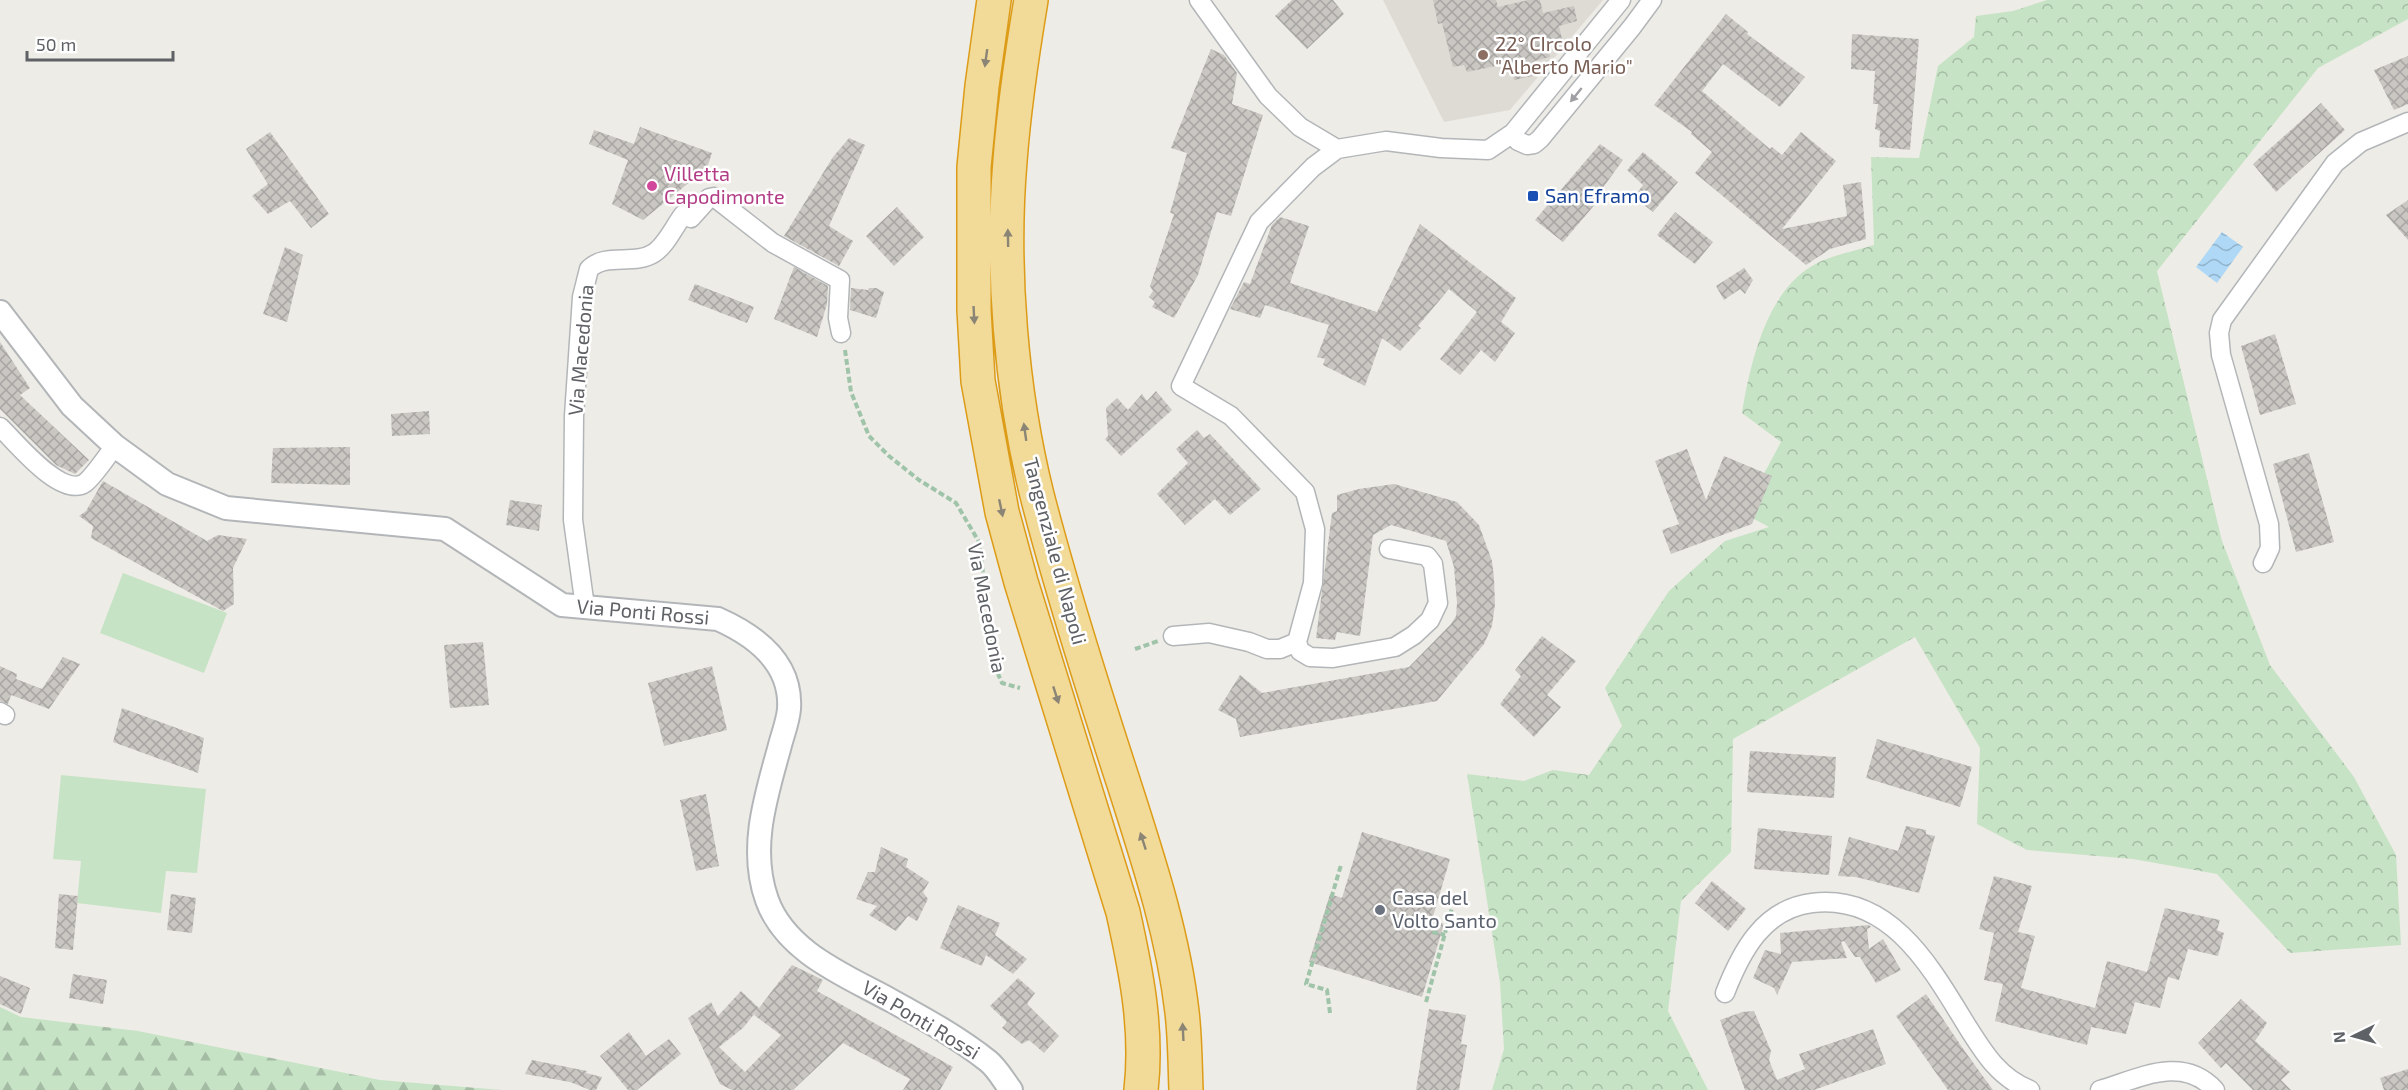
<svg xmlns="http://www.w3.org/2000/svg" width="2408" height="1090" font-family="'Exo 2',sans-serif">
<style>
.education{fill:#dedbd5}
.forest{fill:url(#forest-firs)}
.park{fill:url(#park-crowns)}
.pitch{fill:#c6e3c5}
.water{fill:url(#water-waves)}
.building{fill:url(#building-cross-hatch);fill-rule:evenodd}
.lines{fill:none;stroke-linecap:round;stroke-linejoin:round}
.minor-casing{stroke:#b3b6b9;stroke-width:21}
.tertiary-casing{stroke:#b3b6b9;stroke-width:26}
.motorway-casing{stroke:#dd9c18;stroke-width:36}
.path{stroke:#9fc4a9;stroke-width:4;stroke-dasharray:6 3;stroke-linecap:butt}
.minor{stroke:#fff;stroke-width:18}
.tertiary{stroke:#fff;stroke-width:22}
.motorway{stroke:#f2da99;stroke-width:33}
.oneway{fill:#8a8575}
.oneway2{fill:#9ea0a3}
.education-dot{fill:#8d6e63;stroke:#fff;stroke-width:2}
.hotel-dot{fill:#d1479c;stroke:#fff;stroke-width:2}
.transit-dot{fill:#1a4fb4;stroke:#fff;stroke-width:2}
.worship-dot{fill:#6b7280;stroke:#fff;stroke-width:2}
.labels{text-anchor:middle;stroke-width:5;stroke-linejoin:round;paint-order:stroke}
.education-label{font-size:20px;fill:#785e54;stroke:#fff;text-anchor:start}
.hotel-label{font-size:20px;fill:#b23c85;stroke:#fff;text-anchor:start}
.transit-label{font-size:20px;fill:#164399;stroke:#fff;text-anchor:start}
.street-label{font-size:20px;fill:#5e6165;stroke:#fff}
.worship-label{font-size:20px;fill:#5b616d;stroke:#fff;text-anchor:start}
</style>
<defs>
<pattern id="forest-firs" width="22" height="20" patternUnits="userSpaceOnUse" patternTransform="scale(1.5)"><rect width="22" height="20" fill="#c6e3c5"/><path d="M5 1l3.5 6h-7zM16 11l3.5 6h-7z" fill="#a4bba4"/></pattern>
<pattern id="park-crowns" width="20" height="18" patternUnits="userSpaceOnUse" patternTransform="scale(1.5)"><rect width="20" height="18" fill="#c6e3c5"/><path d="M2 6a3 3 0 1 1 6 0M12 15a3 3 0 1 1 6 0" fill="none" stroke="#a4bba4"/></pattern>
<pattern id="water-waves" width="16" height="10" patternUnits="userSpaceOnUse" patternTransform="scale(1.5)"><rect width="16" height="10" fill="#aed8f6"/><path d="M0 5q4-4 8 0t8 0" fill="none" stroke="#91b3cb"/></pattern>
<pattern id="building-cross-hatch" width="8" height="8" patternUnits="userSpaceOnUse" patternTransform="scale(1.5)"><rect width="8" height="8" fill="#cac7c3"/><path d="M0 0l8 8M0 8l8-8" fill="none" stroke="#a7a5a2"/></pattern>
</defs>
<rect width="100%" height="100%" fill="#eeece6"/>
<path class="education" d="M1383,0H1603L1510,110L1444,122Z"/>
<path class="forest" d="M0,1007L21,1017L138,1031L380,1080L501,1090H0Z"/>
<path class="park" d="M2047,0H2408V19L2318,68L2157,271L2222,541L2270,665L2354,777L2396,855L2401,945L2290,953L2217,874L2133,859L2027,850L1977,824L1980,748L1915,637L1733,739L1731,852L1681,901L1668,1011L1708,1090H1492L1504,1049L1500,983L1467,774L1524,781L1553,770L1589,775L1622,726L1605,688L1669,591L1725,541L1769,527L1743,513L1781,442L1742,413C1750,364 1766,293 1812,266C1828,256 1855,251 1874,245L1871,157L1919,158L1938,66L1974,37L1976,16L2013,11Z"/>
<path class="pitch" d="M123,573L227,613L204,673L100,633Z
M61,775L206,789L197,873L166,871L161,913L77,903L81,861L53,859Z"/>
<path class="water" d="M2222,232L2243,247L2217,283L2196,267Z"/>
<path class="building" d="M1292,0H1333L1344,14L1307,49L1275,16Z
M1433,0H1496L1498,7L1528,0H1540L1543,13L1574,6L1577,21L1559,26L1562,39L1547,43L1550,57L1534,61L1537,75L1514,80L1510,63L1467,72L1464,65L1453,67L1442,23L1438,24Z
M1726,14L1748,32L1747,34L1805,77L1780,107L1723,64L1702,91L1770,149L1772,147L1782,155L1801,132L1836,161L1782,229L1847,216L1843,185L1861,182L1866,239L1830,249L1806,265L1695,173L1712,152L1691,134L1692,132L1654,105Z
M1852,34L1919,39L1910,150L1879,147L1880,131L1875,129L1878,104H1873L1875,71L1851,69Z
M1211,49L1224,55L1237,73L1232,104L1263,115L1231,216L1217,212L1198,275L1174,318L1152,307L1155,302L1149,297L1153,291L1150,286L1174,214L1170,213L1187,153L1171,148Z
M2408,56V104L2394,110L2374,70Z
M2321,103L2345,130L2276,192L2253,164Z
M640,127L712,153L707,168L643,220L612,204L628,160L589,144L594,130L634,144Z
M270,132L329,214L311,228L290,201L268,214L252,196L268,184L246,149Z
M849,138L865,145L829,226L853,241L839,266L784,236L833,157Z
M1600,144L1623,160L1594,200L1597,202L1563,242L1535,220Z
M1643,152L1678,182L1653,212L1634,197L1643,185L1627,170Z
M2408,200V240L2386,215Z
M897,207L924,237L894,266L866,236Z
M1675,212L1713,242L1695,264L1657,235Z
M1280,217L1309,226L1290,283L1377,312L1420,224L1516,298L1501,322L1515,333L1495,362L1481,350L1460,375L1440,359L1477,312L1449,289L1418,326L1421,328L1400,351L1382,338L1365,386L1323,365L1325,359L1317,357L1329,325L1265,305L1260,318L1230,309L1244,282L1250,284L1272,225Z
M285,247L303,255L287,322L263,314Z
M794,267L828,286L827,304L817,337L774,319Z
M1744,268L1753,280L1745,294L1740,289L1724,300L1716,286Z
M695,284L754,307L747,323L688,300Z
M851,288L868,290L869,288H876L884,292L876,318L850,310Z
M2275,334L2296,404L2260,415L2241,346Z
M0,342L30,388L20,395L89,460L75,474L56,465L0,409Z
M1156,391L1172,410L1121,456L1105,439L1108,436L1106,408L1117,398L1128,410L1142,394L1147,401Z
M429,411L430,434L392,436L391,414Z
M1197,430L1204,438L1210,434L1261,489L1230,515L1215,499L1185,525L1157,494L1188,463L1176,449Z
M350,447V485L271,483L273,448Z
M1687,449L1706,500L1724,456L1772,476L1752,524L1671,554L1662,530L1679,524L1655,461Z
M2309,453L2334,542L2296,552L2273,464Z
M103,481L207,541L218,535L247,539L233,568L234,604L223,611L91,538L93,526L79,516L86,511Z
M1394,484L1457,502L1479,525L1492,561L1494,578L1495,604L1492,626L1484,644L1437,701L1240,737L1236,719L1218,710L1240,675L1262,693L1409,667L1451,624L1456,616L1457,603L1454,567L1446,541L1391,525L1373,535L1360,636L1337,632L1335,640L1316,638L1332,513L1337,511V495L1359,489Z
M510,500L542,505L539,531L506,525Z
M1542,636L1576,661L1547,695L1561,707L1534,737L1500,704L1521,676L1515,670Z
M483,642L489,705L450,708L444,645Z
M63,657L80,664L49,709L11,695L8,704L0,701V666L17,674L16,679L42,689Z
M712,666L727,730L664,746L648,683Z
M122,708L204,738L198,773L113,742Z
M1877,739L1972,767L1960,807L1866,778Z
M1750,751L1836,757L1834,798L1747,792Z
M706,794L719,866L696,871L680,800Z
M1906,826L1926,830V834L1935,836L1919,893L1856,877L1838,876L1849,837L1898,851Z
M1758,828L1832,836L1829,875L1754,869Z
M1362,832L1450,859L1432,920L1444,924L1422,997L1309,962L1330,894L1342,898Z
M881,847L908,859L906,867L929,882L923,892L928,899L917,921L908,916L896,931L869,915L877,906L856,899L868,872H875Z
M1994,876L2032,886L2018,932L2035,936L2021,988L2095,1008L2107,961L2147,972L2165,908L2220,920L2217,930L2224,933L2218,956L2188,949L2179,980L2168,977L2160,1008L2135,1002L2126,1034L2091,1027L2087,1045L1995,1021L2003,984L1984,980L1994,933L1979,929Z
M1712,881L1746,909L1728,931L1695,903Z
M59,894L78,896L73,950L55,948Z
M171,894L196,898L192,933L167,930Z
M958,905L1000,923L995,935L1027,959L1013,974L986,955L982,966L940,948Z
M1869,925L1871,927L1867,929L1869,949L1883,939L1901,970L1876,983L1860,957H1855L1844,941L1841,942L1847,958L1792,962L1777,995L1774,988L1753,978L1765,950L1781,954L1780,933Z
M792,965L823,980L817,991L953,1067L940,1090H903L910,1079L843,1043L793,1090H732L720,1084L688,1018L711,1002L718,1016L741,991L759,1008ZM759,1008L754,1015L781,1035L745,1072L719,1047L743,1028Z
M73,974L107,980L103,1004L69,998Z
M0,976L30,988L21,1014L0,1004Z
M1018,978L1035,993L1027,1004L1059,1036L1044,1053L1029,1040L1022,1044L1002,1028L1007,1022L990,1006Z
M1926,994L1966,1053L1993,1090H1948L1936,1073L1896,1016Z
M2241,999L2267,1023L2255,1041L2290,1072L2281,1080L2291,1090H2253L2226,1063L2221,1068L2198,1043Z
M1429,1009L1466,1015L1461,1044L1467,1045L1459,1090H1416Z
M1754,1011L1771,1051L1769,1060L1777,1080L1805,1069L1799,1054L1873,1029L1886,1064L1814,1090H1745L1720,1020L1742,1012Z
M629,1032L646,1056L669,1039L681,1054L637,1090H628L600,1056Z
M532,1060L587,1071L586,1073L602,1077L596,1090H590L570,1082L525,1074Z
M2408,1069V1090H2384L2380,1078Z"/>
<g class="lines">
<g class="minor-casing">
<path id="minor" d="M1199,0L1268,96L1300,127L1337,149
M1513,133L1518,141L1527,145L1534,144L1540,139L1632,27L1652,0
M0,427C16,442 61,499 85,483C94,476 107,456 115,446
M1389,549L1427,556L1433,564L1438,603L1430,620L1414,635L1395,647L1333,658L1310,657L1300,651L1297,642L1313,583L1315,529L1305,492L1231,416L1181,386L1259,222L1313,167L1337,149L1386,141L1441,148L1488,150L1513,133L1621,0
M2263,563L2270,548L2269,524L2221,355L2219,333L2222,320L2335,163L2361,142L2408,122
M585,607L573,520L574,416L582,297L589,269C606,252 634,266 654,253C666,245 674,227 683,215L691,218L709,198L714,197L773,243L840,280L838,318L841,333
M1173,636L1209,633L1249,642L1267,649H1280L1297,642
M0,712L5,715
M1725,993C1741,952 1763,909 1812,903C1891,893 1932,969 1967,1026C1984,1053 1999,1078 2030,1090
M2100,1090C2138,1079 2182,1054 2215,1090"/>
</g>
<g class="tertiary-casing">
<path id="tertiary" d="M0,312L72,406L115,446L167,484L226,508L445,529L562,605L718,619C756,636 792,663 789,709C788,722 782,736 779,749C765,799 749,850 767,900C786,953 847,976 892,1001C925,1019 959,1038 988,1061C997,1068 1004,1081 1011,1090"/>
</g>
<g class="motorway-casing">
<path id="motorway" d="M994,0L982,86L974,167V310L978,381L1002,512L1021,582L1123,912C1136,971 1148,1029 1141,1090
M1031,0C1022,54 1014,107 1010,161C1001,267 1011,391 1037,495C1062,592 1093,689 1124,784C1148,859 1173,934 1182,1012C1185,1037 1185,1064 1186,1090"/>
</g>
<path class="path" d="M845,350L851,392L869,436L889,456L919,480L956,503L979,542L995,667L1002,683L1020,688
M1135,649L1158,641
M1432,932L1445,935
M1426,1002L1452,908
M1330,1013L1327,990L1306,984L1341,865"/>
<use href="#minor" class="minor"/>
<use href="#tertiary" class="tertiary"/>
<use href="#motorway" class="motorway"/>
</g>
<defs><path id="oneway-solid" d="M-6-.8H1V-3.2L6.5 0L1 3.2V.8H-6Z" transform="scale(1.5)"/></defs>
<g class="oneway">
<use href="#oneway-solid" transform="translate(986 58) rotate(98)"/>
<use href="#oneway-solid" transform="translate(1008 238) rotate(-91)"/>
<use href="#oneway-solid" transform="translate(974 315) rotate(87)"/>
<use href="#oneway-solid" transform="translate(1025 432) rotate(-98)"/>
<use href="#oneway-solid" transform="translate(1001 508) rotate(78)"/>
<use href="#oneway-solid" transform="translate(1056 695) rotate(72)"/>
<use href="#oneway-solid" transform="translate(1143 841) rotate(-108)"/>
<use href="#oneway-solid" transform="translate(1183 1032) rotate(-93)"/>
</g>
<use class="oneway2" href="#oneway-solid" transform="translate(1576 95) rotate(129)"/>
<circle class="education-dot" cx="1483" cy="55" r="6"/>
<circle class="hotel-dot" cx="652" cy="186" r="6"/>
<rect class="transit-dot" x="1527" y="190" width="12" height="12" rx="3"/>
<circle class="worship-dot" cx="1380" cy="910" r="6"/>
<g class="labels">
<g class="education-label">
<text x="1495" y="51">22° CIrcolo<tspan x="1495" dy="23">"Alberto Mario"</tspan></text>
</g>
<g class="hotel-label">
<text x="664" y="181">Villetta<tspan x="664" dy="23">Capodimonte</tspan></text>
</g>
<g class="transit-label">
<text x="1545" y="203">San Eframo</text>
</g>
<g class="street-label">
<text transform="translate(581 350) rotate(-85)" y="7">Via Macedonia</text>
<text transform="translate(1055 551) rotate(75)" y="7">Tangenziale di Napoli</text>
<text transform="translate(987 608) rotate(79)" y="7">Via Macedonia</text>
<text transform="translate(643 612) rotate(5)" y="7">Via Ponti Rossi</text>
<text transform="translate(921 1020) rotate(31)" y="7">Via Ponti Rossi</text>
</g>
<g class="worship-label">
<text x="1392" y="905">Casa del<tspan x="1392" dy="23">Volto Santo</tspan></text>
</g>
</g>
<g transform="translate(2354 1036) rotate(265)" stroke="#ffffff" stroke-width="4.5" paint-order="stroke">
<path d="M0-4.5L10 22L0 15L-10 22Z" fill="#5e6165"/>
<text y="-9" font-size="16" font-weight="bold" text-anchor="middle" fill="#5e6165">N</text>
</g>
<path d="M27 51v9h146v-9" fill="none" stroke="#5e6165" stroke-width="3"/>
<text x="36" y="51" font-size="18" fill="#5e6165" stroke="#ffffff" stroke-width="4.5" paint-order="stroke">50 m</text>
</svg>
